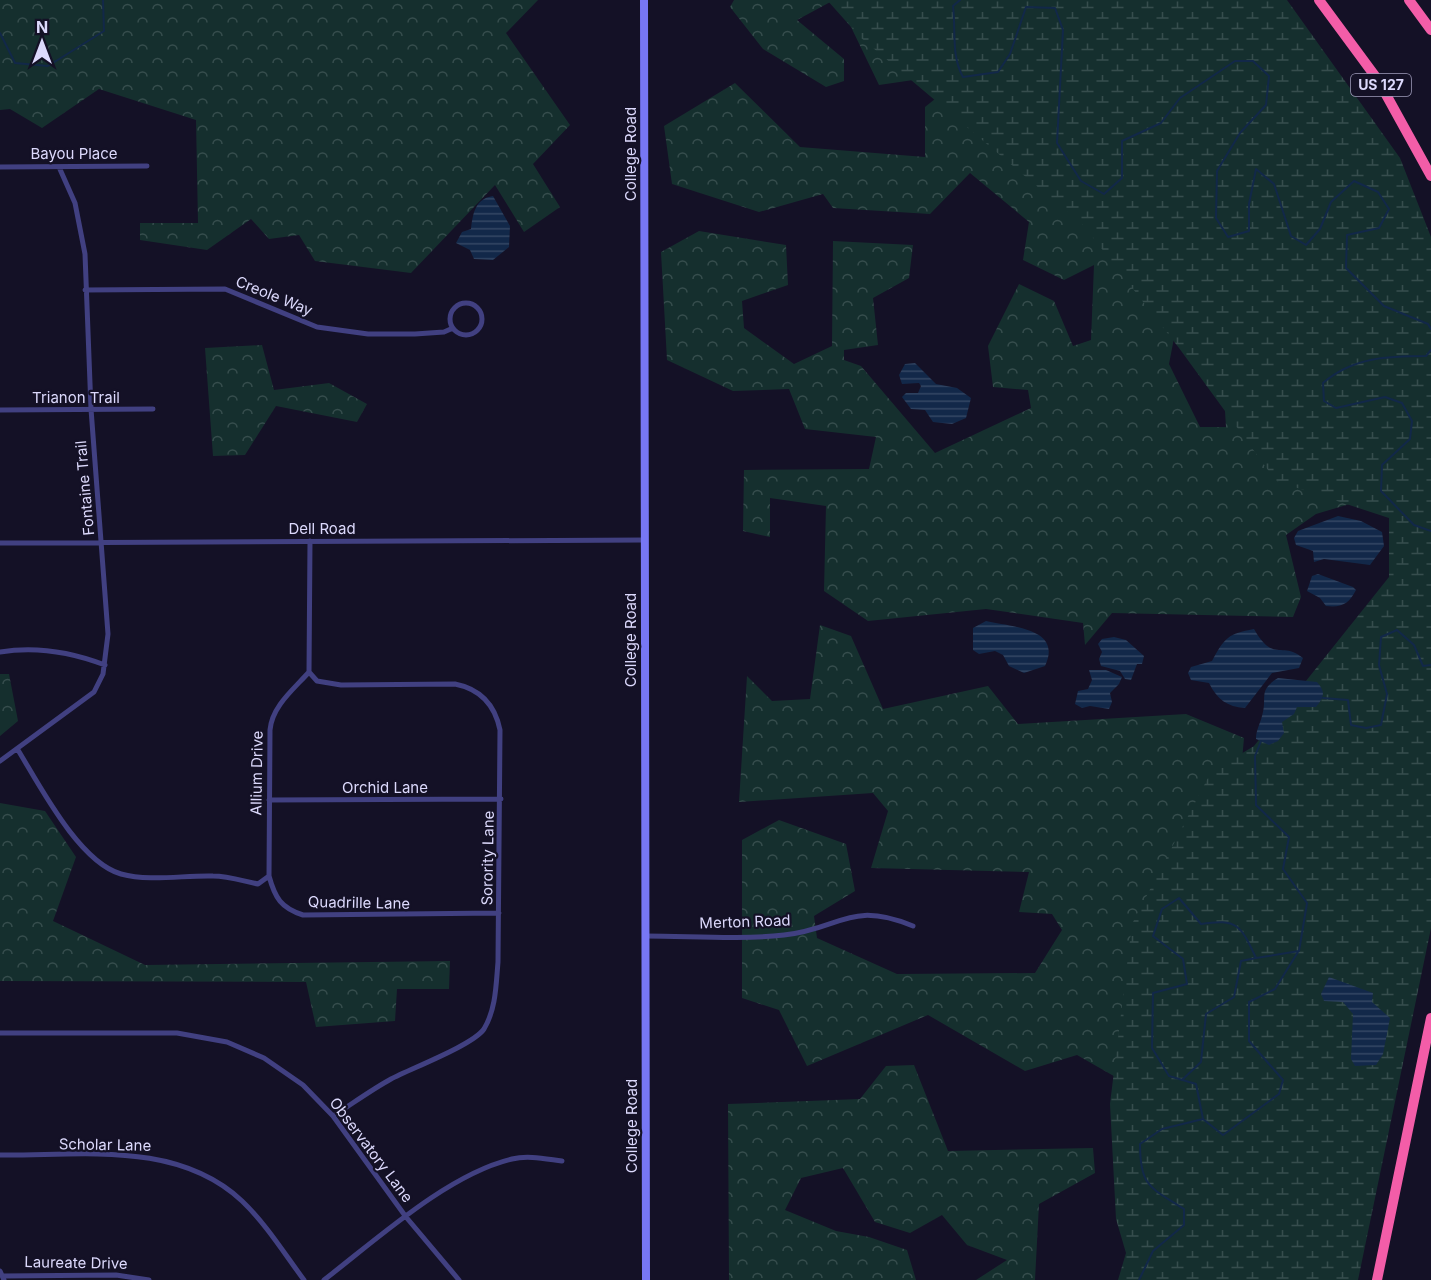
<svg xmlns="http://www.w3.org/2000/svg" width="1431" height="1280" font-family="Inter,sans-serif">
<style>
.forest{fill:url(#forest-crowns)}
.wetland{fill:url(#wetland-marsh)}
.water{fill:url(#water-rules)}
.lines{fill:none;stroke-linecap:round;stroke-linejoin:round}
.stream{stroke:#122849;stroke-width:2}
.street{stroke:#414081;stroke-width:5}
.secondary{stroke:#7777f5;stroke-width:8}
.highway{stroke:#f35da8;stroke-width:10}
.labels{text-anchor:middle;stroke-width:4.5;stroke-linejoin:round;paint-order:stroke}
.shield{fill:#141126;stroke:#a09dbc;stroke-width:1.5}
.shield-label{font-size:14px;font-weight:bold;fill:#dcd9fc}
.street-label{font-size:15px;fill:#dcd9fc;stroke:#141126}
</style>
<defs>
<pattern id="forest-crowns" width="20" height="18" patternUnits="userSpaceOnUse" patternTransform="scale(1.5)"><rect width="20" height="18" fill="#152f2e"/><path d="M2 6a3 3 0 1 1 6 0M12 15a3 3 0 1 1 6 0" fill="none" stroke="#364d4d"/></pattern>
<pattern id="wetland-marsh" width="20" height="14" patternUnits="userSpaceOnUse" patternTransform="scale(1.5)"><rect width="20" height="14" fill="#152f2e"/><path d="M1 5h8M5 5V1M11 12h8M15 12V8" fill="none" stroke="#364d4d"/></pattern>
<pattern id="water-rules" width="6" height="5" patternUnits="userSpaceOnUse" patternTransform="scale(1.5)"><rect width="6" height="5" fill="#122849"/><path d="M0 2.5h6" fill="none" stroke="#344764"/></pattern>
</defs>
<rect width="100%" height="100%" fill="#141126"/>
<path class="forest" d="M0,0H538L506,33L570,125L533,164L560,207L524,232L495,185L411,273L315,261L299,235L269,239L251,219L207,250L140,240V223H198L196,120L99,89L42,128L10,109L0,110Z
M734,0H834L797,20L844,59V81L826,87L763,49L730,7Z
M838,0H1274L1388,155L1431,265V302L1426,309L1380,293L1355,249L1342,202L1304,220L1285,191L1270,203L1285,240L1296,259L1323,244L1348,296L1402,324L1416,339L1385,341L1412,370L1431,361V411L1424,393L1299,387L1286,353L1294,283L1266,282L1251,324L1201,341L1210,315L1188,233H1164L1146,258L1179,312L1169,364L1200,427H1226L1223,379L1233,341L1267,348L1261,383L1273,417L1389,411L1404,434L1369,457L1370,498L1316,514L1286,535L1301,597L1293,617L1112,613L1085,645L1083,623L986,609L868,621L824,591L826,506L770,498V537L743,531L744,470L869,469L876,437L805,429L789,389L733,391L667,360L661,252L699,231L786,245L788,285L742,301L744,328L794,364L832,346L833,241L913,245L909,278L873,298L878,345L844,350V360L861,366L935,453L1031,408L1028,390L993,387L988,346L1019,284L1054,301L1073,346L1091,340L1094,265L1064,280L1023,260L1029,222L970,173L930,214L833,208L823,194L759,212L672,184L664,126L735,83L800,147L925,157V107L945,91L1049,184L1104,209L1134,166L1114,160L1075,157L1034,28L937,30L927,78L879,85Z
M262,345L274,390L329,383L367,404L357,422L276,406L245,455L213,456L205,348Z
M820,625L851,636L883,709L988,686L1018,724L1186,714L1244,738L1237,816L1133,1087L1077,1055L1025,1071L928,1015L807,1066L779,1010L742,998V840L779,820L846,844L855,891L814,916L817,938L897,974L1035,973L1062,930L1052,914L1019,912L1029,872L871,868L888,811L873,793L739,802L747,676L772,701L810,699Z
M0,674H9L18,721L0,736Z
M0,803L45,811L76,857L53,921L145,965L450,961L449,989H397L395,1021L316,1027L306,982L0,981Z
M914,1065L948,1151L1093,1148L1095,1173L1039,1204L1035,1280H976L1007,1260L967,1245L942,1215L910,1233L875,1222L843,1168L801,1178L785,1210L836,1231L869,1237L907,1250L916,1280H729L728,1104L860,1099L886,1066Z"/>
<path class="wetland" d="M827,0H1287L1400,158L1431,237V928L1358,1280H1118L1126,1253L1116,1219L1110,1104L1132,924L1211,772L1254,746L1389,577V518L1276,481L1179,348L1084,226L860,37Z"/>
<path class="water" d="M493,196L510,226L509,247L493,260L474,259L470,250L456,243L462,232L471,229C473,213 475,199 493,196Z
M915,363L936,384L957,388L971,398L966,418L952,424L933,422L925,410L911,409L902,397L906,393H918L921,386L919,383L902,384L899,375L905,364Z
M1338,516L1361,521L1382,532L1384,546L1370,565L1324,559L1314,562L1313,551L1296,545L1294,538L1298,531Z
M1318,574L1353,587L1356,590C1349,604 1341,608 1326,606L1320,598L1307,591L1312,576Z
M986,621C1012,627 1063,628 1045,666L1024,673L1009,666L1003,655L995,651L979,654L973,650V628Z
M1254,629C1274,664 1281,640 1303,658L1299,668L1272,673L1245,708C1227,707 1217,699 1209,683L1191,680L1188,673L1191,667L1212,661C1225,637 1228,634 1254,629Z
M1114,637L1126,640L1144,656L1142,664H1137L1131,680L1125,679L1120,671L1101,666L1099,659L1102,652L1098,644L1102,639Z
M1089,670H1106L1122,677L1119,684L1110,693L1112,702L1109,709L1090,706L1082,708L1075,704L1078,691L1088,689L1092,680Z
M1278,678L1317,682C1326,692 1324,697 1316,707H1297L1294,714L1282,722L1284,733L1278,741L1269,745L1256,739C1256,730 1260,724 1262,716C1268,697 1257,691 1278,678Z
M1329,977L1373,993L1372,1002L1390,1018L1383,1054L1376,1065L1355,1066L1351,1059L1353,1014L1343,1002L1324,1001L1321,994Z"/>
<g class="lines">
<path class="stream" d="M960,0L953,6C956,30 951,56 963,77L998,72L1010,54L1026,7L1055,8L1063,30L1057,143L1081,181L1104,194L1122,178V141L1161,123L1180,98L1235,61H1253L1269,76L1266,105L1240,133L1217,171L1216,218L1228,237L1249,231V204L1256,169L1274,184L1291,236L1306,245L1320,229L1331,202L1354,181L1378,192L1389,209L1379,228L1347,235L1346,268L1384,306L1428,324L1431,329
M0,33L15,63L48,66L104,31L103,0
M1431,350L1426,356C1389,356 1353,357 1323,383L1324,401L1336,408L1385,397L1402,403L1412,421L1410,439L1382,465L1381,491L1414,525L1431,531
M1323,698L1348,700L1351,725L1366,728L1381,725L1387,694L1379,665L1381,637L1397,630L1414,645L1423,666L1431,665
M1182,1080L1201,1062L1206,1014L1234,997L1241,961L1256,958
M1203,1119L1223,1135L1279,1094L1283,1080L1249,1041V1002L1275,989L1298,952
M1139,1280L1153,1251L1184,1225V1209C1150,1187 1140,1187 1140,1144L1162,1129L1203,1119L1196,1084L1169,1076L1152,1048L1153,993L1187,984L1183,959L1153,936L1162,909L1179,898L1201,924C1238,918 1241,926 1256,958L1299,951L1307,903L1283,869L1289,837L1256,805L1255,756L1261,741"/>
<path class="street" d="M0,167L147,166
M85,290L225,289L317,327L368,334H415L444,332L453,328
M450 319a16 16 0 1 1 32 0a16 16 0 1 1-32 0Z
M0,410L153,409
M310,541L309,672C294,689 272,706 270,730L269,876C275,898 281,908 303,915L499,913
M0,543L644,540
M0,652C36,646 71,652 105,665
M309,672L317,681L341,685L455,684C480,689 495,705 500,730L498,962C496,985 496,1009 484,1029C473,1045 412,1068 391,1079C371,1090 352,1104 333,1116
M18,750C40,786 79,862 121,874C150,882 184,875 213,876C228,876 243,881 258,884L269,876
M0,761L94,692L103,674L108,634L91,409L85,254L75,203L59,167
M269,800L501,799
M646,936C691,936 739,940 784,935C841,929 849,900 913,926
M0,1033H177L227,1042L264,1058L303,1085L333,1116L406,1217L459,1280
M0,1155C81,1156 177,1140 242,1201C266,1224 284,1253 304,1280
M0,1271L4,1280
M3,1276L116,1275L149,1280
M324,1280C376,1240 448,1174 512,1159C528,1155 546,1159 562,1161"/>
<path class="secondary" d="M644,0L646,1280"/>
<path class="highway" d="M1319,0L1378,80L1431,176
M1409,0L1431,30
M1377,1280L1431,1018"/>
</g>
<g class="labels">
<rect class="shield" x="1351" y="74" width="60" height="22" rx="4.5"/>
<g class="shield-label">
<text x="1381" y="90">US 127</text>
</g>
<g class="street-label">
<text x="74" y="159">Bayou Place</text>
<text transform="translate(631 154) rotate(-90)" y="5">College Road</text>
<text transform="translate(274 296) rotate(22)" y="5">Creole Way</text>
<text x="76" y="403">Trianon Trail</text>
<text transform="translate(85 488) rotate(-95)" y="5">Fontaine Trail</text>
<text x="322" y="534">Dell Road</text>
<text transform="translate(631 640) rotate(-90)" y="5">College Road</text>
<text transform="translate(257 773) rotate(-89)" y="5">Allium Drive</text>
<text x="385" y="793">Orchid Lane</text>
<text transform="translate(488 858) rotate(-89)" y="5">Sorority Lane</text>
<text transform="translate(359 903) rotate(1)" y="5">Quadrille Lane</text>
<text transform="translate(745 922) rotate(-2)" y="5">Merton Road</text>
<text transform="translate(632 1126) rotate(-90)" y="5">College Road</text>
<text transform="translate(105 1145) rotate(1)" y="5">Scholar Lane</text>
<text transform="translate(371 1150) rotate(53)" y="5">Observatory Lane</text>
<text transform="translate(76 1263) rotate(1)" y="5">Laureate Drive</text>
</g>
</g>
<g transform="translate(42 42)" stroke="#141126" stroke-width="4.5" paint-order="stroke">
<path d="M0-4.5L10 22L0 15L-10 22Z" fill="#dcd9fc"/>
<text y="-9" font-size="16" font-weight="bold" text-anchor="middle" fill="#dcd9fc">N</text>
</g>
</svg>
